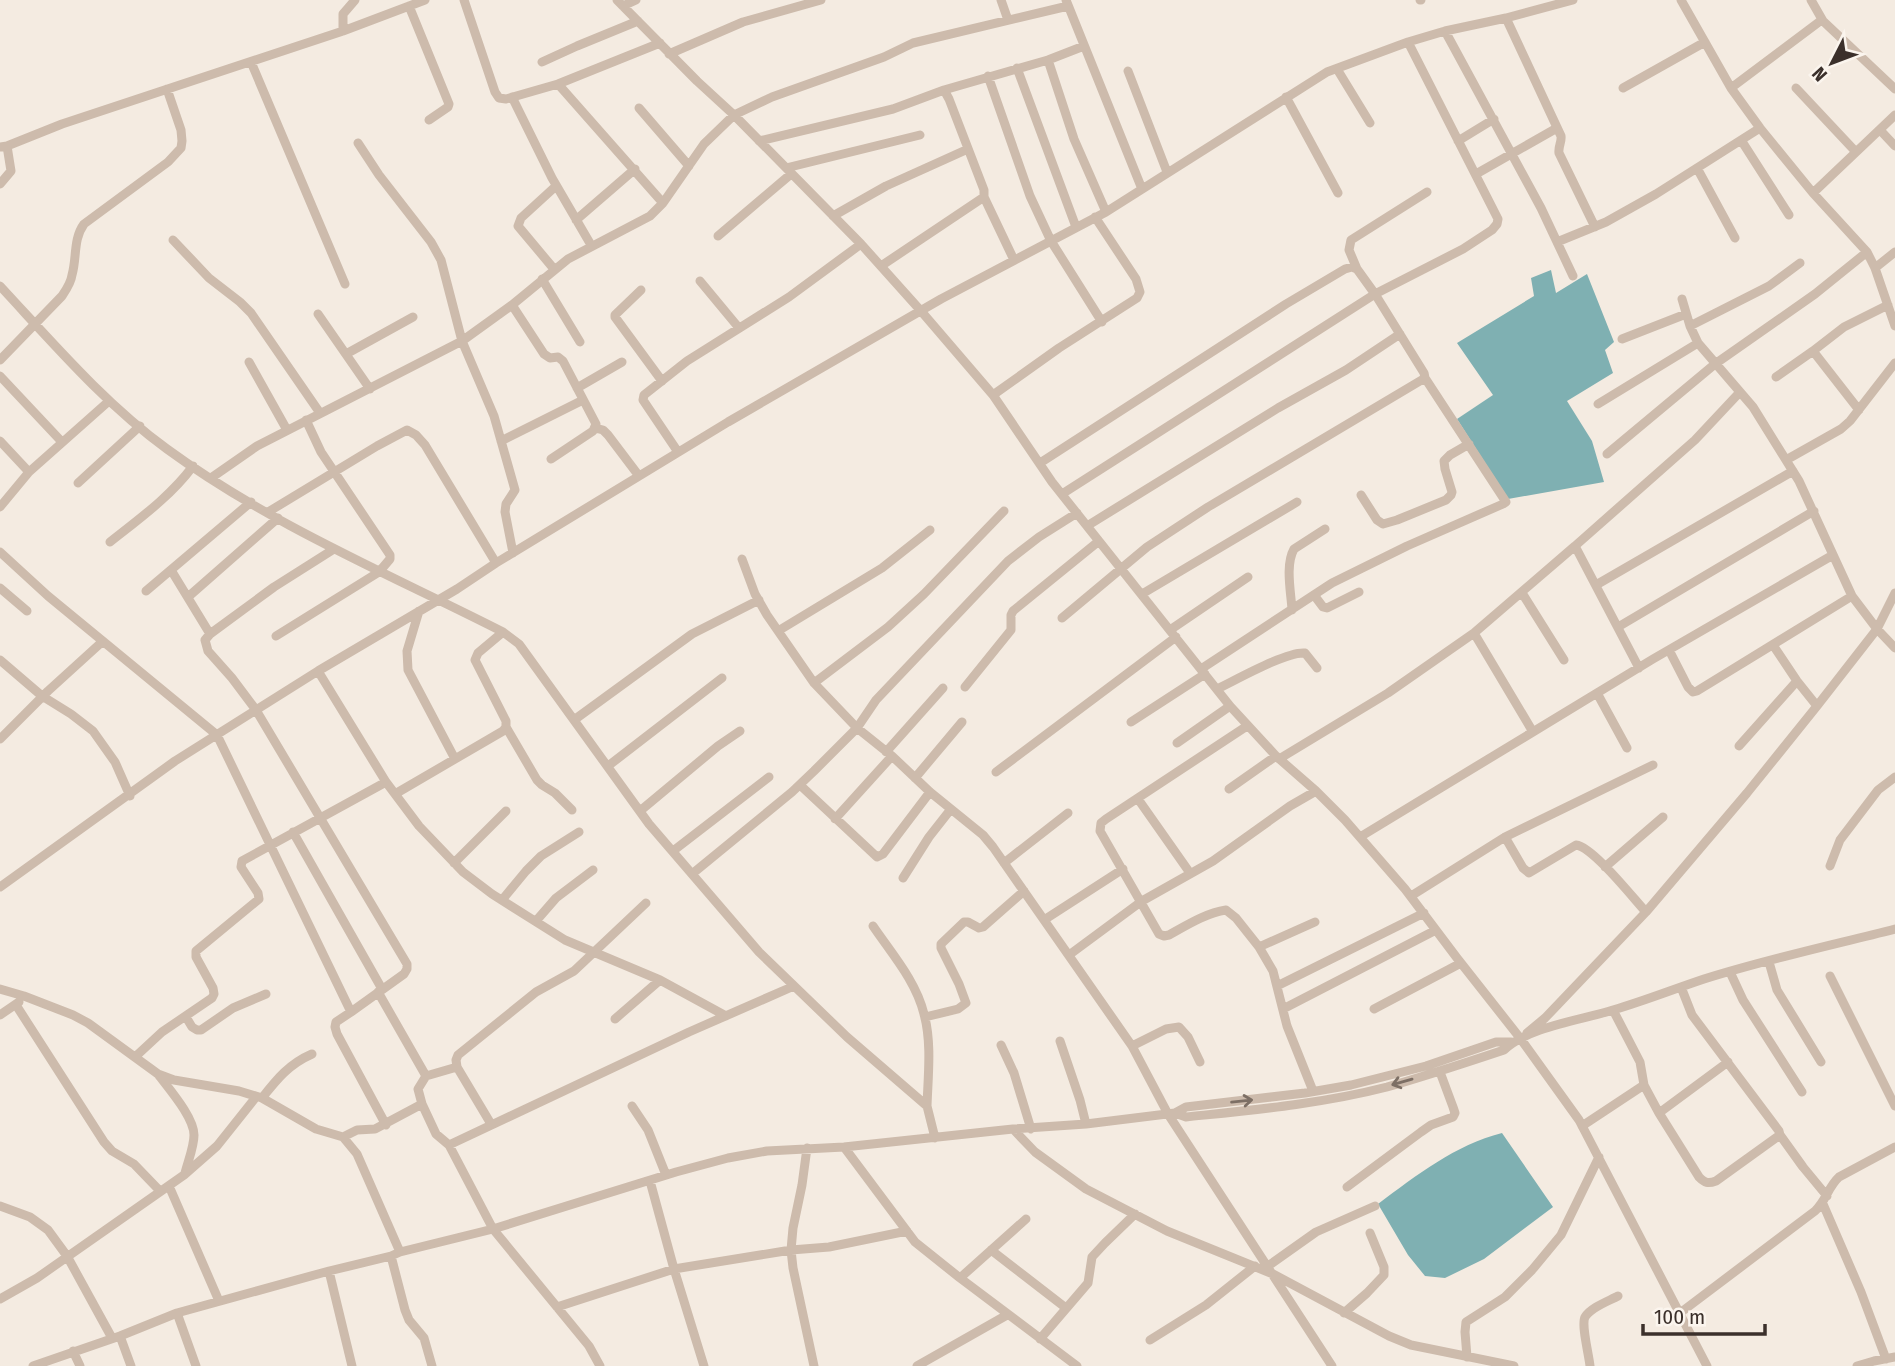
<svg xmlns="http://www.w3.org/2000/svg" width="1895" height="1366" font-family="'Fira Sans Condensed',sans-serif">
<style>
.water{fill:#7fb0b2}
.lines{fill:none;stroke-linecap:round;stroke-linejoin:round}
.minor{stroke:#cdbbac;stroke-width:9}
.oneway{stroke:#7d6f65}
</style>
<rect width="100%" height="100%" fill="#f4ebe1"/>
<path class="water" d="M1551,270L1556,293L1587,274L1614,342L1605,350L1613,373L1567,401L1592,441L1604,482L1508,499L1457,419L1493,395L1457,343L1534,296L1531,278Z
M1502,1133L1553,1207L1484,1259L1445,1278L1425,1276L1408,1255L1378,1204C1417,1175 1455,1145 1502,1133Z"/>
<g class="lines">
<path class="minor" d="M464,0L495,92L499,98L506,99L558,84L660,43
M617,0L697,81L734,115L861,244L921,311L993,395L1052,482L1230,706L1276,756L1316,791L1345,820L1405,889L1457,958L1520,1038L1579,1120L1707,1366
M1001,0L1008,20
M1066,0L1142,189
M1420,0H1421
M1681,0L1731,88L1760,128L1813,193L1867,252L1875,268L1895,326
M1811,0L1823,21
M409,6L449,104L448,107L429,120
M623,6L636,0
M1506,18L1561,136C1562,142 1558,146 1559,153L1595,227
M343,31V14L355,0
M1445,31L1541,208L1573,276
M669,54L743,22L821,0
M1048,60L1074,139L1106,212
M251,62L345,284
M542,62L577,46L638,21
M1017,68L1076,227
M1337,69L1370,123
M1128,71L1167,172
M988,76L1030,196L1051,241L1102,322
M558,84L663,203
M1623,88L1705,42
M1731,88L1819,22L1823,21L1895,89
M1796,88L1856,152
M512,97L552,178L591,245
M1286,97L1338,193
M639,108L689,166
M1880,130L1895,146
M1741,140L1789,215
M759,141L893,109L944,90L1048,60L1084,46
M1458,141L1494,119
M358,143L379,175L431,242L441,260L462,341L494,416L515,490L506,504L505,512L513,553
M0,147L7,146L62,124L343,31L425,0
M786,168L920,135
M1697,168L1735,238
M1476,174L1557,128
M0,184L11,171L7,146
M1813,193L1895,115
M984,197L1014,260
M833,216L886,186L968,149
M576,220L635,169
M718,236L791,174
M173,240L209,278L240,302L251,313L320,413
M1557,242L1606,222L1656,194L1760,128
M881,266L984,197V190L949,99L944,90
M1875,268L1895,252
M554,269L518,226L521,218L556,186
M1357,269L1349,250L1351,240L1427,192
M542,279L580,342
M700,281L739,328
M0,286C53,343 104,403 167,449C271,525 389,574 503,632L519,644L649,824L759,952L847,1037L927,1106L935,1138
M641,290L615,315V317L662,381
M1682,299L1690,326L1698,343L1753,407L1799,481L1852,596L1877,629L1895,648
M512,305L544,354L550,358L558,357L563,361L596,424L593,431L551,459
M318,314L370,389
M1690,326L1769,286L1800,263
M1622,339L1686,314
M1813,351L1859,410
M346,354L413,317
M0,360L62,296C66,290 71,283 72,275C77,258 73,239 84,224L168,162L181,148L182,141L181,130L167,89
M249,362L287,430
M0,376L62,442
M1776,377L1813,351L1844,327L1888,305
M577,388L622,362
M993,395L1059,348L1137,298L1140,292L1136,279L1095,217
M1598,404L1698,343
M595,428L603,430L608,435L639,476
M0,441L29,472
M501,441L583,400
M678,452L643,400L644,395L687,361L789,297L861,244
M1607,454L1715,364L1815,294L1867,252
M1786,460L1841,429L1850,421L1895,363
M1040,463L1286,304L1345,269L1352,267L1357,269L1375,294L1424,373L1425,378L1506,502L1503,504L1407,546L1332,583L1201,669
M211,478L257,446L462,341L512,305L568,259L650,216L663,203L704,144L734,115L772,97L884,57L913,43L1068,6
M78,483L140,426
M1062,494L1375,294L1463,249L1492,230L1497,224L1498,219L1408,42
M1361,495L1377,520L1383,524L1397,520L1446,500L1451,495L1452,492L1445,469L1444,461L1450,455L1469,444
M0,507L29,472L109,401
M268,512L377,446L407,430L416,435L425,445L496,563
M1087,526L1278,408L1346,370L1400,334
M110,542C139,519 171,496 193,466
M334,549L274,587L210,634L205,640L208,651L232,678L256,710L407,964V969L404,974L351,1012
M0,552L48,596L217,735L351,1012L336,1022L335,1027L337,1034L386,1125
M742,559L755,594L767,615L814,683L857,728L892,756L930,792L983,835L993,847L1132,1046L1168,1114L1332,1366
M171,570L210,634
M1596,585L1793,471
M0,588L27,611
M146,591L251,502
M1522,593L1564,660
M1142,594L1297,502
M1314,595L1323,607L1327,608L1359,592
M188,597L278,518
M1292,610C1291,592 1285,565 1294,549L1325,529
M419,611L407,651L408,670L455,759
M1062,618L1147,547L1208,507L1425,378
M1618,627L1814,511
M1170,630L1248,577
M778,631L882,568L930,530
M1474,633L1533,732
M276,636L379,572L390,559V555L321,452L306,420
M1773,645L1797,681L1817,706
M1669,650L1688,687L1693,692L1697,691L1852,596
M0,660L42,696L71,714L93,731L115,762L130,796
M1639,668L1575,546L1695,440L1740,392
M318,671L386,782L419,826L463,872L492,894L565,940L660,980L726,1016
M814,683L888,627L924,594L1004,511
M965,687L1011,630V615L1013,611L1099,541
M1217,689C1236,680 1287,651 1305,653L1317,668
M1597,693L1627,748
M574,720L692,634L759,600
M1131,722L1205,674
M1247,726L1106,819L1101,823L1100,831L1159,934L1164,936L1169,935C1187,925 1206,913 1226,910L1236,918L1259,947L1273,971L1287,1026L1313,1091
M506,727L537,780L542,785L555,793L572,810
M0,739L48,691L103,641
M1177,743L1230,706
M1739,746L1797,681
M886,752L943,688
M1279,759L1388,693L1474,633L1575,546
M608,766L722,678
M996,772L1176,637
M915,778L962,722
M800,785L877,857L883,854L930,792
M1229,789L1276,756
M395,794L503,731L506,727V721L475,660L478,653L503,632
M1138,799L1190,873
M640,811L718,746L740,731
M835,819L892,756
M293,832L382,989
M1360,837L1653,659L1833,555
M1505,837L1523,868L1529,873L1576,845C1593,847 1633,898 1646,912
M673,851L769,777
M454,863L506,811
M1004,863L1068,813
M1830,866L1840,840L1878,790L1895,777
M1605,867L1663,817
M692,874L792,792L814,771L857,728L876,700L1008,561L1039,537L1077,513
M903,878L929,837L951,809
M0,887L175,761L318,671L457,589L496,563L728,422L941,299L1106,212L1327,72L1408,42L1445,31L1506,18L1573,0
M1411,896L1505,837L1653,765
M502,900L526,871L541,856L579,832
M1044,920L1123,869
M536,921L556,898L593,870
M873,926C892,954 916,981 924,1014C932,1043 928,1076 927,1106
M1259,947L1315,922
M1069,955L1142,901L1213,861L1290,806L1316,791
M1769,962L1777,990L1821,1062
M1730,972L1743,1000L1802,1092
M1830,976L1895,1106
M1277,986L1424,913
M0,989L24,996L73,1015L88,1023L158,1074L174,1080L239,1091L262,1098L316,1129L343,1137L357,1154L400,1252
M378,992L426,1076
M16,1005L104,1142L112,1151L134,1164L160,1191
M1283,1009L1436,930
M1374,1009L1461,963
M1613,1010L1640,1062L1644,1085L1659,1113L1699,1177C1705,1183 1708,1184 1716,1181L1780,1135L1779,1131L1692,1015L1681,987
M0,1015L19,1002
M186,1017L192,1027L197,1030H201L233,1008L266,994
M925,1017L958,1009L966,1003L959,984L941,948V944L964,922H968L979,928L983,927L1024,891
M615,1019L660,980
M1527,1033L1545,1018L1646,912L1747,793L1817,706L1877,629L1895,593
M1060,1041L1080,1100L1086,1124
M1001,1045L1014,1073L1031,1129
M1132,1046L1166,1029L1179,1027L1188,1037L1200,1062
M135,1057L162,1032L212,998L214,994L213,988L196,957V951L259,899L258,893L241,867L242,861L386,782
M158,1074C169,1089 194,1117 194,1135C194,1147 188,1161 185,1173
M262,1098C277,1079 289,1064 312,1054
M422,1104L418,1089L426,1076L457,1067
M632,1106L648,1130L666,1175
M1175,1113L1186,1117C1253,1110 1321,1104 1387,1087C1426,1076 1465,1063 1504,1050C1528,1027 1581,1020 1613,1010C1644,1001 1674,989 1704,979C1767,959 1832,945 1895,929
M1659,1113L1728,1062
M491,1124L457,1067L456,1060L458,1055L536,992L574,971L646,903
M1582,1126L1644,1085
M1013,1129L1035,1152L1086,1189L1167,1231L1273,1274L1389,1336L1411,1345L1514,1366
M1780,1135L1803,1167L1827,1196
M343,1137L357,1130L375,1129L422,1104L436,1134L449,1145
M844,1147L915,1242L960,1278L1077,1366
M807,1148L802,1185L793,1228L791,1250L793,1268L814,1366
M650,1181L674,1269L704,1366
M169,1186L219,1301
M1347,1187L1421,1132L1431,1125L1453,1117L1455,1113L1453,1107L1440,1072
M1823,1204L1861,1292L1886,1359
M0,1206L30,1217L48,1230L67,1256L112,1338
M991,1250L1066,1308
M391,1256L405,1310L409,1320L424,1338L432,1366
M1268,1266L1316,1232L1375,1206
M329,1271L352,1366
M960,1278L1026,1219
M0,1299L37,1278L184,1175L217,1146L256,1097
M557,1307L674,1269L791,1250L829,1247L907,1231
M177,1313L196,1366
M1344,1313L1367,1293L1384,1275V1267L1370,1233
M1680,1313L1815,1211C1826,1201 1828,1187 1839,1177L1895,1147
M120,1336L131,1366
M1040,1339L1088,1283L1092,1257L1105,1243L1135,1214
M1150,1340L1206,1305L1255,1266
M73,1351L80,1366
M1467,1357L1465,1332L1466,1322L1505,1297L1532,1270L1561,1235L1599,1157
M33,1366L120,1336L177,1313L329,1271L391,1256L400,1252L493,1229L676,1172L728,1158L767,1151L844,1147L1013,1129L1086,1124L1175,1113L1186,1107L1305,1093L1351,1085L1426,1066L1496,1042H1511
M600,1366L589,1346L493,1229L449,1145L689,1032L794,986
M917,1366L1007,1315
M1590,1366C1589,1355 1581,1325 1585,1317C1591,1307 1609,1301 1618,1296
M1857,1366L1874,1361L1895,1357"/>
</g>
<defs><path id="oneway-shaft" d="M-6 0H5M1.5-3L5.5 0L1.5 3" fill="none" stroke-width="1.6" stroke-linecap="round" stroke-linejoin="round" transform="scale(1.75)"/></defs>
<g class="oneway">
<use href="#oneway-shaft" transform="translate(1402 1082) rotate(164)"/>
<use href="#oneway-shaft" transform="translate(1242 1101) rotate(-6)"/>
</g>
<g transform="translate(1832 63) rotate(228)" stroke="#fbf5ee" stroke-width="5" paint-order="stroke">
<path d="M0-5L12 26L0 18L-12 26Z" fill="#3b302b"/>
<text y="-10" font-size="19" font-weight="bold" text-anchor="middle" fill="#3b302b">N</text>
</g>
<path d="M1643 1324v10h122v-10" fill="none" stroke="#3b302b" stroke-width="3.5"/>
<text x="1654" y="1324" font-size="21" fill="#3b302b" stroke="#fbf5ee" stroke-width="5" paint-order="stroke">100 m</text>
</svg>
